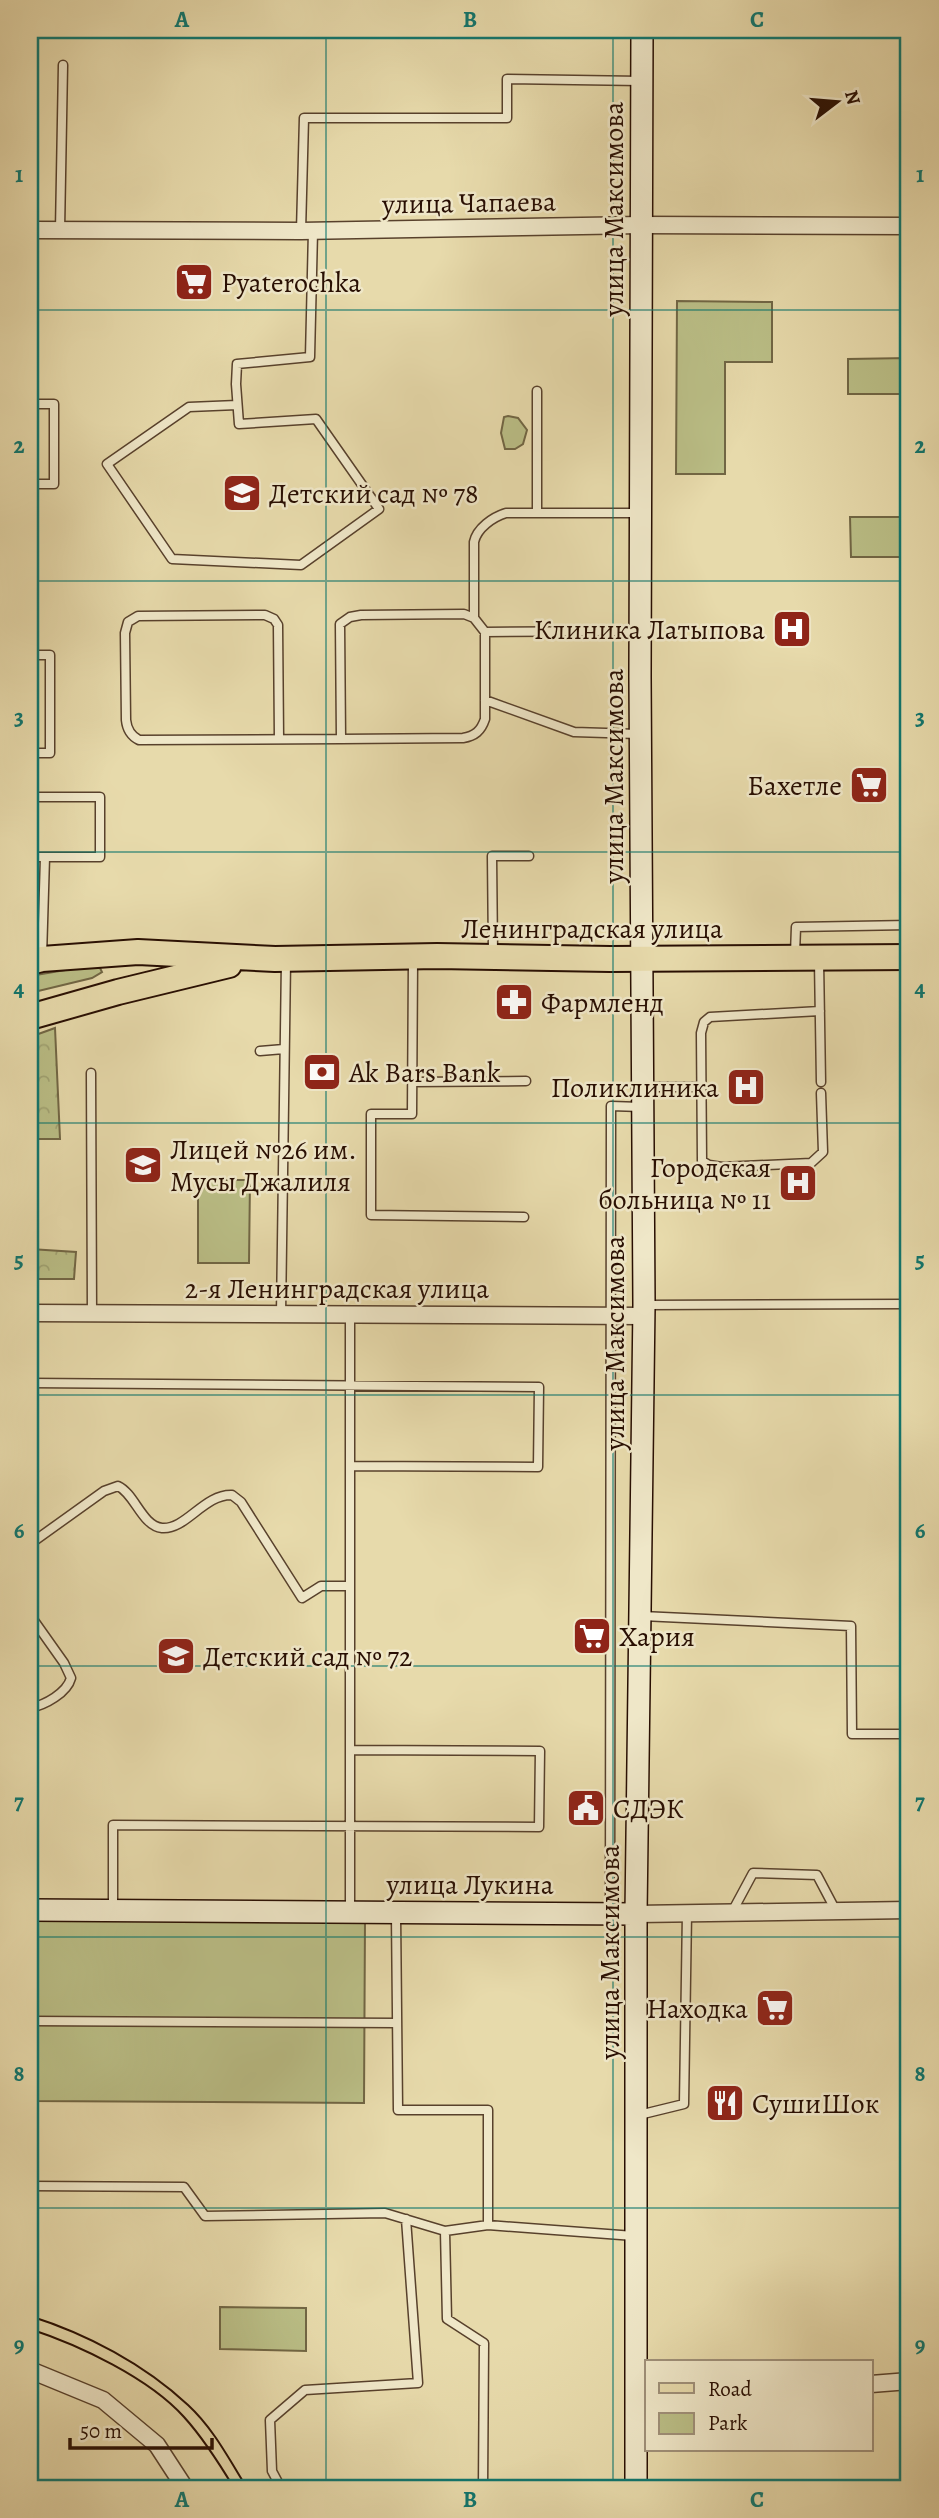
<svg xmlns="http://www.w3.org/2000/svg" width="939" height="2518" font-family="Alegreya,serif">
<style>
.green{fill:#babe86;stroke:#716644;stroke-width:2}
.forest{fill:url(#forest-crowns);stroke:#716644;stroke-width:2}
.lines{fill:none;stroke-linecap:round;stroke-linejoin:round}
.lane-casing{stroke:#58412c;stroke-width:11}
.street-casing{stroke:#58412c;stroke-width:19}
.secondary-casing{stroke:#280e02;stroke-width:24}
.primary-casing{stroke:#280e02;stroke-width:28}
.lane{stroke:#efe7c8;stroke-width:8}
.street{stroke:#efe7c8;stroke-width:16}
.secondary{stroke:#efe7c8;stroke-width:21}
.primary{stroke:#e7daab;stroke-width:24}
.tram{stroke:#280e02;stroke-width:2}
.grid{fill:none;stroke:#0f766e;stroke-width:2;stroke-opacity:0.55}
.labels{text-anchor:middle;stroke-width:5;stroke-linejoin:round;paint-order:stroke}
.street-label{font-size:28px;fill:#280e02;stroke:#efe7c8}
.poi-label{font-size:28px;fill:#280e02;stroke:#efe7c8;text-anchor:start}
.neatline{fill:none;stroke:#0f766e;stroke-width:2.5}
.grid-label{font-size:23px;text-anchor:middle;font-weight:bold;fill:#0f766e}
</style>
<defs>
<pattern id="forest-crowns" width="20" height="18" patternUnits="userSpaceOnUse" patternTransform="scale(1.75)"><rect width="20" height="18" fill="#babe86"/><path d="M2 6a3 3 0 1 1 6 0M12 15a3 3 0 1 1 6 0" fill="none" stroke="#a0a272"/></pattern>
</defs>
<rect width="100%" height="100%" fill="#e7daab"/>
<filter id="stains"><feTurbulence type="fractalNoise" baseFrequency=".00286" numOctaves="4"/><feColorMatrix values="0 0 0 0 .2 0 0 0 0 .09 0 0 0 0 .02 0 0 0 .5 -.17"/></filter>
<radialGradient id="worn" r=".72"><stop offset=".6" stop-color="#630" stop-opacity="0"/><stop offset="1" stop-color="#630" stop-opacity=".3"/></radialGradient>
<path class="green" d="M677,301L772,302V362H725V474H676Z
M909,358V394H848V359Z
M508,416L518,418L527,430L523,444L515,449H505L501,433L504,417Z
M850,517H909V557H851Z
M89,966L100,968L102,972L92,978L30,993V976Z
M198,1180H250L249,1263H198Z
M30,1918L365,1919L364,2103L30,2101Z
M220,2307L306,2308V2351L220,2349Z"/>
<path class="forest" d="M55,1028L60,1139H30V1037Z
M30,1249L76,1252L74,1279H30Z"/>
<g class="lines">
<g class="lane-casing">
<path id="lane" d="M60,230L63,65
M301,231L304,118H507V79L641,81
M537,391V513
M30,404H54V484H30
M237,405L189,407L107,464L172,559L301,565L379,509L316,419L239,424L236,384L237,364L310,357L313,231
M474,618L464,614L361,615L350,617L340,624L341,739L463,738C475,736 481,731 485,719V632L474,618V542C477,528 493,517 506,513H638
M485,632L638,631
M30,655H50V753H30
M485,700L574,732L638,734
M279,739L278,625L274,619L265,615L138,616L128,622L125,633L126,720C127,730 131,736 139,740L341,739
M30,797H100V857H30
M493,953L492,856H529
M795,954L796,927L909,925
M42,956L45,857
M413,961L412,1114H371V1215L524,1217
M819,961L821,1082
M820,1011L710,1017L704,1022L701,1033L702,1161L709,1165L722,1167L811,1163L823,1152L821,1093
M260,1051L284,1049
M91,1073L92,1314
M412,1082L526,1081
M645,1087H701
M647,1305L909,1304
M281,1314L286,961
M350,1315V1912
M30,1383L539,1387L538,1467L350,1466
M30,1544L104,1491L118,1486C135,1494 142,1526 162,1528C186,1530 204,1494 232,1495L241,1502L302,1598L321,1586H350
M30,1615L64,1663L71,1678C67,1693 45,1705 30,1708
M642,1616L851,1626L852,1734H909
M113,1910V1825L539,1827L540,1751L350,1750
M732,1912L753,1873L817,1875L836,1911
M610,1913L611,1106L641,1107
M396,1915L398,2110H488V2225L634,2236
M30,2021L397,2023
M905,2043H909
M639,2115L684,2104L687,1913
M30,2186L184,2187L205,2216L385,2213L445,2231
M281,2488L272,2471L270,2420L305,2390L418,2383L406,2219
M483,2488L484,2343L447,2319L445,2231L488,2225"/>
</g>
<g class="street-casing">
<path id="street" d="M30,230L301,231L641,225L909,226
M30,1313L644,1316
M636,1914L909,1910
M30,2370L103,2400L157,2445L185,2488
M871,2384L909,2381"/>
</g>
<g class="secondary-casing">
<path id="secondary" d="M30,1910L636,1914
M636,2488V1914L644,1305L640,677L642,30"/>
</g>
<g class="primary-casing">
<path id="primary" d="M30,962L42,959L138,952L275,959L437,956L610,959L909,957
M30,1017L118,992L229,965"/>
</g>
<use href="#lane" class="lane"/>
<use href="#street" class="street"/>
<use href="#secondary" class="secondary"/>
<use href="#primary" class="primary"/>
<path class="tram" d="M30,2316C87,2334 144,2364 188,2405C213,2428 229,2459 247,2488
M30,2329C79,2345 149,2378 184,2417C204,2439 219,2463 234,2488"/>
</g>
<path class="grid" d="M326,30V2488M613,30V2488M30,310H909M30,581H909M30,852H909M30,1123H909M30,1395H909M30,1666H909M30,1937H909M30,2208H909"/>
<defs>
<g id="supermarket-square" transform="scale(2.0125)"><rect x="-9" y="-9" width="18" height="18" rx="4" fill="#8f2418" stroke="#efe7c8"/><path d="M-6-5.5h2.5l.6 2H6L4.5 2H-2.5L-4.4-4H-6ZM-1.5 3.2a1.3 1.3 0 1 0 .1 0ZM3 3.2a1.3 1.3 0 1 0 .1 0Z" fill="#fff"/></g>
<g id="school-square" transform="scale(2.0125)"><rect x="-9" y="-9" width="18" height="18" rx="4" fill="#8f2418" stroke="#efe7c8"/><path d="M0-5L7-2L0 1L-7-2ZM-4 1L0 2.5L4 1V4Q0 6-4 4Z" fill="#fff"/></g>
<g id="hospital-square" transform="scale(2.0125)"><rect x="-9" y="-9" width="18" height="18" rx="4" fill="#8f2418" stroke="#efe7c8"/><path d="M-5-5h3v3.5h4V-5h3V5h-3V1.5h-4V5h-3Z" fill="#fff"/></g>
<g id="pharmacy-square" transform="scale(2.0125)"><rect x="-9" y="-9" width="18" height="18" rx="4" fill="#8f2418" stroke="#efe7c8"/><path d="M-2-6h4v4h4v4h-4v4h-4v-4h-4v-4h4Z" fill="#fff"/></g>
<g id="bank-square" transform="scale(2.0125)"><rect x="-9" y="-9" width="18" height="18" rx="4" fill="#8f2418" stroke="#efe7c8"/><path d="M-6-4H6V4H-6ZM0-2.3a2.3 2.3 0 1 0 0 4.6a2.3 2.3 0 1 0 0-4.6Z" fill="#fff"/></g>
<g id="civic-square" transform="scale(2.0125)"><rect x="-9" y="-9" width="18" height="18" rx="4" fill="#8f2418" stroke="#efe7c8"/><path d="M-.6-6.5H3V-4.5H.6V-3L4-1V1h2V6H-6V1h2V-1L-.6-3ZM-1.2 2.5V6h2.4V2.5Z" fill="#fff"/></g>
<g id="restaurant-square" transform="scale(2.0125)"><rect x="-9" y="-9" width="18" height="18" rx="4" fill="#8f2418" stroke="#efe7c8"/><path d="M-5-6h1v4h1v-4h1v4h1v-4h1v5L-1.5 .5V6h-2V.5L-5-1ZM5-6V6H3V1.5H1.5Q1.5-4 5-6Z" fill="#fff"/></g>
</defs>
<g fill-rule="evenodd">
<use href="#supermarket-square" x="194" y="282"/>
<use href="#school-square" x="242" y="493"/>
<use href="#hospital-square" x="792" y="629"/>
<use href="#supermarket-square" x="869" y="785"/>
<use href="#pharmacy-square" x="514" y="1002"/>
<use href="#bank-square" x="322" y="1072"/>
<use href="#hospital-square" x="746" y="1087"/>
<use href="#school-square" x="143" y="1165"/>
<use href="#hospital-square" x="798" y="1183"/>
<use href="#supermarket-square" x="592" y="1636"/>
<use href="#school-square" x="176" y="1656"/>
<use href="#civic-square" x="586" y="1808"/>
<use href="#supermarket-square" x="775" y="2008"/>
<use href="#restaurant-square" x="725" y="2103"/>
</g>
<g class="labels">
<g class="street-label">
<text transform="translate(469 202) rotate(-1)" y="10">улица Чапаева</text>
<text transform="translate(613 209) rotate(-90)" y="10">улица Максимова</text>
<text transform="translate(613 776) rotate(-90)" y="10">улица Максимова</text>
<text x="592" y="938">Ленинградская улица</text>
<text x="337" y="1298">2-я Ленинградская улица</text>
<text transform="translate(614 1343) rotate(-90)" y="10">улица Максимова</text>
<text x="470" y="1894">улица Лукина</text>
<text transform="translate(609 1952) rotate(-90)" y="10">улица Максимова</text>
</g>
<g class="poi-label">
<text x="221" y="292">Pyaterochka</text>
<text x="269" y="503">Детский сад № 78</text>
<text x="765" y="639" text-anchor="end">Клиника Латыпова</text>
<text x="842" y="795" text-anchor="end">Бахетле</text>
<text x="541" y="1012">Фармленд</text>
<text x="349" y="1082">Ak Bars Bank</text>
<text x="719" y="1097" text-anchor="end">Поликлиника</text>
<text x="170" y="1159">Лицей №26 им.<tspan x="170" dy="32">Мусы Джалиля</tspan></text>
<text x="771" y="1177" text-anchor="end">Городская<tspan x="771" dy="32">больница № 11</tspan></text>
<text x="619" y="1646">Хария</text>
<text x="203" y="1666">Детский сад № 72</text>
<text x="613" y="1818">СДЭК</text>
<text x="748" y="2018" text-anchor="end">Находка</text>
<text x="752" y="2113">СушиШок</text>
</g>
</g>
<rect width="939" height="2518" fill="none" stroke="#e7daab" stroke-width="77"/>
<rect x="645" y="2360" width="228" height="91" fill="#efe7c8" stroke="#9f9079" stroke-width="2"/>
<rect x="659" y="2383" width="35" height="10" fill="#e7daab" stroke="#9f9079" stroke-width="2"/>
<text x="708" y="2396" font-size="21" fill="#280e02">Road</text>
<rect x="659" y="2413" width="35" height="21" fill="#babe86" stroke="#9f9079" stroke-width="2"/>
<text x="708" y="2430" font-size="21" fill="#280e02">Park</text>
<g transform="translate(837 102) rotate(74)" stroke="#efe7c8" stroke-width="5" paint-order="stroke">
<path d="M0-5L12 26L0 18L-12 26Z" fill="#280e02"/>
<text y="-10" font-size="19" font-weight="bold" text-anchor="middle" fill="#280e02">N</text>
</g>
<path d="M70 2438v10h142v-10" fill="none" stroke="#280e02" stroke-width="3.5"/>
<text x="80" y="2438" font-size="21" fill="#280e02" stroke="#efe7c8" stroke-width="5" paint-order="stroke">50 m</text>
<rect x="38" y="38" width="862" height="2442" class="neatline"/>
<g class="grid-label">
<text x="182" y="27">A</text>
<text x="470" y="27">B</text>
<text x="757" y="27">C</text>
<text x="19" y="182">1</text>
<text x="920" y="182">1</text>
<text x="19" y="453">2</text>
<text x="920" y="453">2</text>
<text x="19" y="725">3</text>
<text x="920" y="725">3</text>
<text x="19" y="996">4</text>
<text x="920" y="996">4</text>
<text x="19" y="1267">5</text>
<text x="920" y="1267">5</text>
<text x="19" y="1538">6</text>
<text x="920" y="1538">6</text>
<text x="19" y="1809">7</text>
<text x="920" y="1809">7</text>
<text x="19" y="2081">8</text>
<text x="920" y="2081">8</text>
<text x="19" y="2352">9</text>
<text x="920" y="2352">9</text>
<text x="182" y="2507">A</text>
<text x="470" y="2507">B</text>
<text x="757" y="2507">C</text>
</g>
<rect width="100%" height="100%" filter="url(#stains)"/>
<rect width="100%" height="100%" fill="url(#worn)"/>
</svg>
